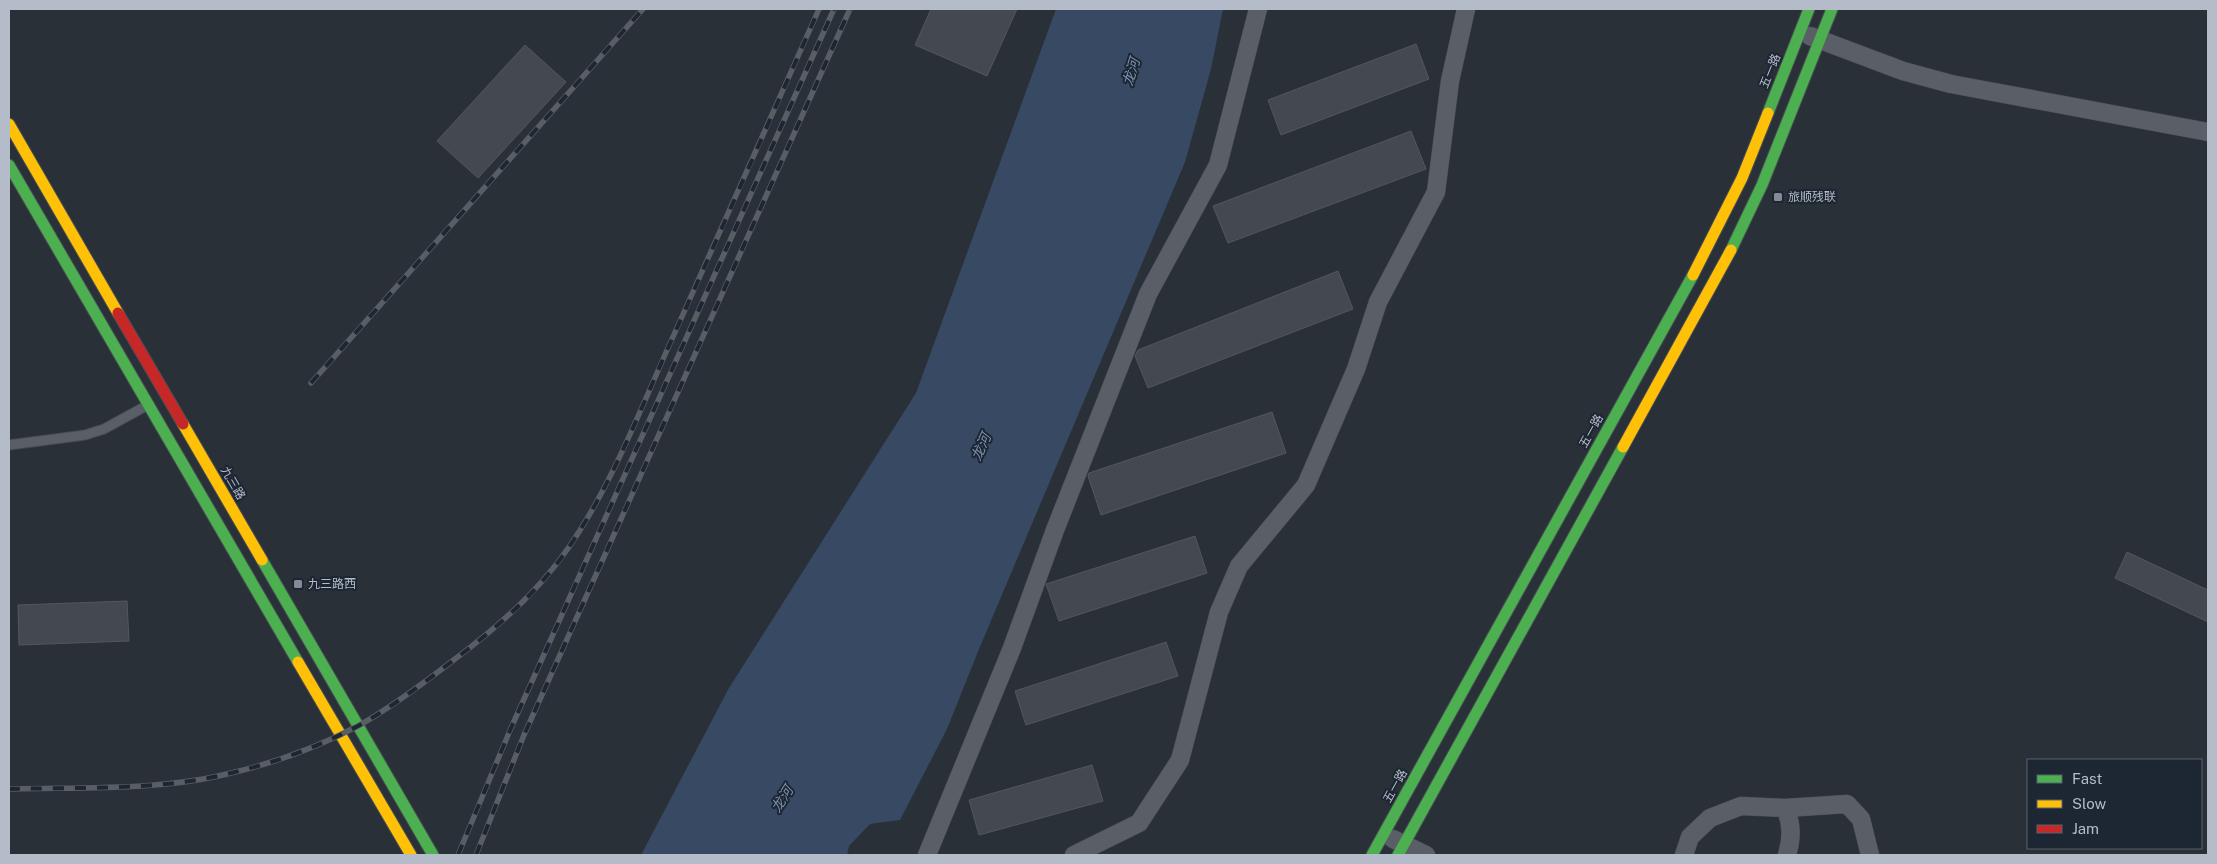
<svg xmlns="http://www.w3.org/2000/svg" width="2217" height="864" font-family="'Public Sans','Noto Sans SC',sans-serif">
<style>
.water{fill:#384963}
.building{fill:#444950;stroke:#52575f}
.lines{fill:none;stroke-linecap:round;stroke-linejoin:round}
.lane-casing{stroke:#484c53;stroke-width:11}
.street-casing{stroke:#484c53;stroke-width:19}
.fast-casing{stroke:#484c53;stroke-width:13}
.slow-casing{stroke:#484c53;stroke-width:13}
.jam-casing{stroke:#484c53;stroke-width:13}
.lane{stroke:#5a5e66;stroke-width:9}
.street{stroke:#5a5e66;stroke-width:18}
.fast{stroke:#4caf50;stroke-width:11}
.slow{stroke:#ffc107;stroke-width:11}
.jam{stroke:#c62828;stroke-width:11}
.rail-casing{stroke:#595d64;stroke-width:5.5}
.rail{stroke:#1d2633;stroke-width:4;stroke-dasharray:11;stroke-linecap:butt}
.poi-dot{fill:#848b96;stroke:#1d2633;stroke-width:2}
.labels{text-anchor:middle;stroke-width:4;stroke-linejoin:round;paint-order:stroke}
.street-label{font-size:12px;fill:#b4bcc9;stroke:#1d2633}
.poi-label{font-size:12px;fill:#b4bcc9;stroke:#1d2633;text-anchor:start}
.water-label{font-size:14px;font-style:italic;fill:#7c92b1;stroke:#1d2633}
</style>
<rect width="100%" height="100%" fill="#2a3038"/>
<path class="water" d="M1056,9H1223L1211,69L1185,162L979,649L947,729L900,820L870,824L849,846L847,855H641L729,688L916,393Z"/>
<path class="building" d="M931,9H1017L987,76L915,45Z
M1416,44L1429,79L1281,135L1268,100Z
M525,45L566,82L478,178L437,141Z
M1411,131L1426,169L1228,243L1213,206Z
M1338,271L1353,309L1148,388L1135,356L1138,350Z
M1272,412L1286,453L1101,515L1088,476L1089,473Z
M1195,536L1207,573L1059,621L1046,584Z
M2127,552L2208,590V622L2115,578Z
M127,601L129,641L19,645L18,605Z
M1166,642L1178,676L1026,725L1015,691Z
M1092,765L1103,801L979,835L969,800Z"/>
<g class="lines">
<g class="lane-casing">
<path id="lane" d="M9,445L85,435L104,429L146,406"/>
</g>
<g class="street-casing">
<path id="street" d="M1810,36L1903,71L1951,84L2208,132
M1785,808C1792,823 1792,839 1787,855
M1393,839L1426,855
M927,855L1012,648L1055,530L1148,294L1218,165L1258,9
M1074,855L1139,823L1180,760L1219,612L1239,566L1306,485L1356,369L1378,302L1436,192L1450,81L1466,9
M1684,855L1690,837L1710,818L1741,806L1785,808L1847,804L1861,819L1870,855"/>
</g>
<g class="fast-casing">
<path id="fast" d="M1768,113L1809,9
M9,165L298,662
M1731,250L1762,185L1832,9
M262,560L433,855
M1372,855L1693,275
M1398,855L1623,447"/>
</g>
<g class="slow-casing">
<path id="slow" d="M9,124L118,313
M1693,275L1742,178L1768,113
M183,424L262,560
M1623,447L1731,250
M298,662L411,855"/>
</g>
<g class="jam-casing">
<path id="jam" d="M118,313L183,424"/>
</g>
<use href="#lane" class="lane"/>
<use href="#street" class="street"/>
<use href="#fast" class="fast"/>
<use href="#slow" class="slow"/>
<use href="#jam" class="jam"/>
<g class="rail-casing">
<path id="rail" d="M311,383L643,9
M9,789C81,787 161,791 231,773C274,763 318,747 358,726C392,707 424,683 455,659C497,628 539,591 569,547C611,486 638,415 668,348C719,235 769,122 819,9
M458,855L511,728L834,9
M476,855L524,735L850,9"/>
</g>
<use href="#rail" class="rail"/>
</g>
<g class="poi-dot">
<rect x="1773" y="192" width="10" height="10" rx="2.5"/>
<rect x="293" y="579" width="10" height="10" rx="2.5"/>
</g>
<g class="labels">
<g class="street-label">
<text transform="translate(1770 71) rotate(-68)" y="4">五一路</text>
<text transform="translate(1591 431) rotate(-61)" y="4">五一路</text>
<text transform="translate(233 483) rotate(60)" y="4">九三路</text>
<text transform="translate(1395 786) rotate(-61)" y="4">五一路</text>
</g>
<g class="poi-label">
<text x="1788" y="201">旅顺残联</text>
<text x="308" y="588">九三路西</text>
</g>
<g class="water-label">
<text transform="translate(1131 72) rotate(-73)" y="5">龙河</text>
<text transform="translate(981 447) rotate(-66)" y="5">龙河</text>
<text transform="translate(782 799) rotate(-58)" y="5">龙河</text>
</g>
</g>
<rect width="2217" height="864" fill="none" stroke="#b4bcc9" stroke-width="20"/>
<rect x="2027" y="759" width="175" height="90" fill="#1d2633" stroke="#59626f"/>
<rect x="2037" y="775" width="25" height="8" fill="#4caf50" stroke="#59626f"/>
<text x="2072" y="784" font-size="15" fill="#b4bcc9">Fast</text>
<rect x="2037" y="800" width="25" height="8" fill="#ffc107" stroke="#59626f"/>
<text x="2072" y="809" font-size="15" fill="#b4bcc9">Slow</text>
<rect x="2037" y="825" width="25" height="8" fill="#c62828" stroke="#59626f"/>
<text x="2072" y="834" font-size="15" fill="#b4bcc9">Jam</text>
</svg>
